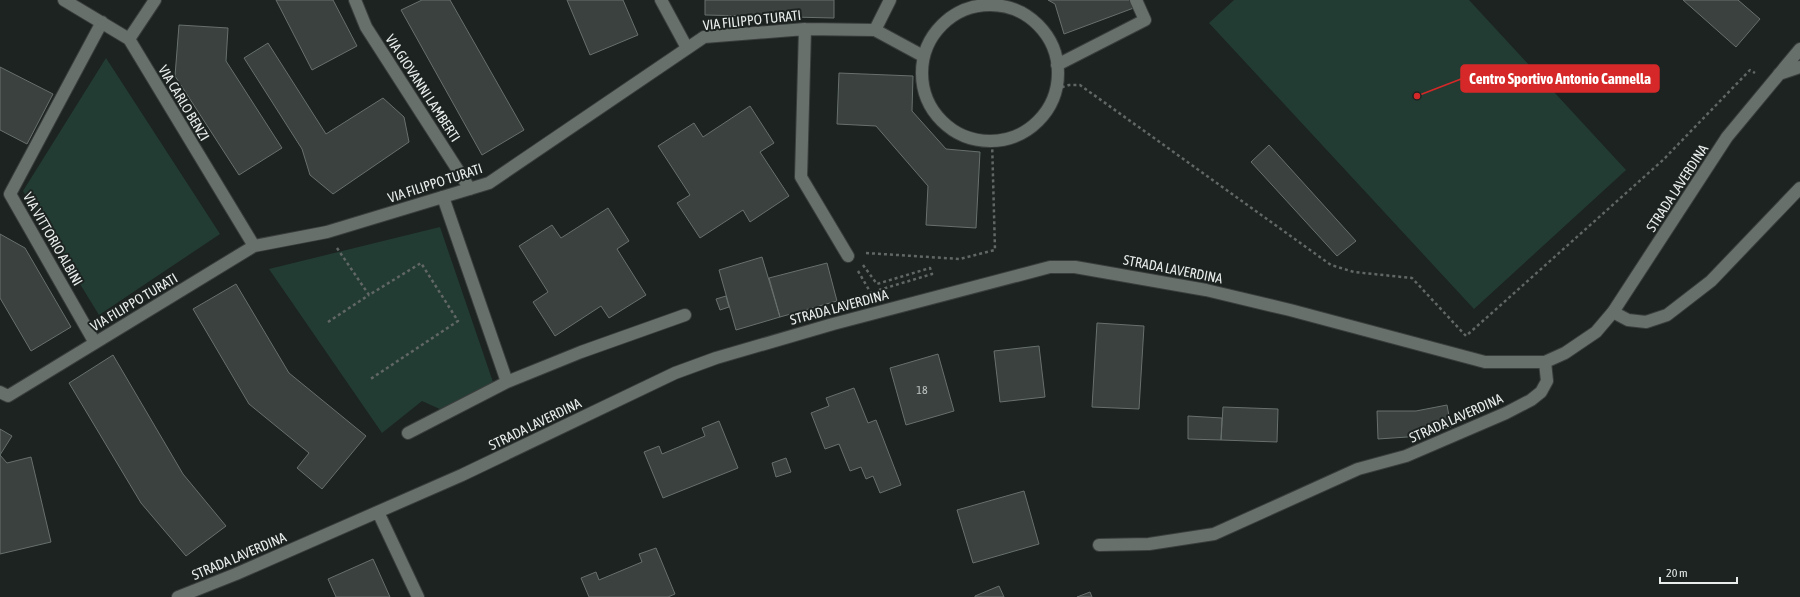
<svg xmlns="http://www.w3.org/2000/svg" width="1800" height="597" font-family="'Asap Condensed',sans-serif">
<style>
.green{fill:#233c33}
.building{fill:#3a413e;stroke:#68706d}
.lines{fill:none;stroke-linecap:round;stroke-linejoin:round}
.lane-casing{stroke:#393e3c;stroke-width:14}
.street-casing{stroke:#393e3c;stroke-width:14}
.path{stroke:#616765;stroke-width:2.5;stroke-dasharray:3 3;stroke-linecap:butt}
.lane{stroke:#68706c;stroke-width:12}
.street{stroke:#68706c;stroke-width:12}
.labels{text-anchor:middle;stroke-width:4;stroke-linejoin:round;paint-order:stroke}
.number-label{font-size:12px;fill:#bdc2c0}
.street-label{font-size:14px;fill:#e9edec;stroke:#1c2320}
.leader{fill:none;stroke:#d62828;stroke-width:1.5}
.callout-dot{fill:#d62828;stroke:#1c2320;stroke-width:1.5}
.callout{fill:#d62828;stroke:#d62828;stroke-width:1.5}
.callout-label{font-size:15px;text-anchor:middle;font-weight:bold;fill:#fff}
</style>
<rect width="100%" height="100%" fill="#1c2320"/>
<path class="green" d="M1234,0H1469L1626,170L1474,309L1209,23Z
M106,58L220,234L99,315L23,191Z
M440,227L494,385L442,410L422,401L382,433L269,269Z"/>
<path class="building" d="M276,0H333L357,46L312,70Z
M422,0H450L524,130L482,155L401,10Z
M567,0H623L638,35L590,55Z
M705,0H834V18L705,15Z
M1048,0H1137L1139,6L1064,34L1055,4Z
M1683,0H1738L1760,19L1736,47Z
M179,25L228,28L226,61L282,148L239,175L175,76Z
M268,43L326,134L383,98L404,117L409,142L333,194L310,175L302,149L244,58Z
M0,67L53,94L27,144L0,130Z
M839,73L913,76L912,111L946,149L980,152L976,228L926,225L928,186L876,126L837,124Z
M750,106L774,143L760,152L789,196L750,222L743,210L700,238L677,203L690,195L658,146L694,123L703,137Z
M1269,145L1356,241L1337,256L1251,162Z
M608,208L629,241L617,249L646,295L609,318L601,306L555,336L533,302L548,292L519,246L552,225L561,238Z
M0,234L25,248L71,327L31,351L0,298Z
M762,257L780,317L736,330L719,270Z
M827,263L837,301L780,317L769,278Z
M236,284L289,373L366,436L322,489L297,468L309,453L249,404L193,309Z
M726,296L729,307L720,310L716,299Z
M1097,323L1144,326L1139,409L1092,407Z
M1039,346L1045,397L1000,402L994,351Z
M938,354L954,411L906,425L890,368Z
M113,355L183,474L226,526L186,556L141,503L69,383Z
M854,388L868,423L876,420L901,485L880,493L873,476L866,479L861,467L850,471L839,444L825,449L811,413L829,406L826,398Z
M1447,405L1451,427L1422,436L1378,439L1377,411H1416Z
M1223,407L1278,409L1277,442L1221,440Z
M1188,416L1222,418L1221,440L1188,439Z
M719,421L738,468L663,498L644,452L659,446L662,454L705,436L702,428Z
M0,429L12,436L0,455L7,463L31,457L51,542L0,554Z
M786,458L791,472L776,477L772,463Z
M1024,491L1039,544L973,563L957,510Z
M656,548L675,594L668,597H589L581,578L596,572L599,580L642,562L639,554Z
M373,559L390,597H336L328,579Z
M999,586L1004,597H975V596Z
M1090,592L1092,597H1077Z"/>
<g class="lines">
<g class="lane-casing">
<path id="lane" d="M443,197L507,382
M1613,312L1628,320L1646,322L1667,315L1711,281L1800,188
M408,433L507,382L581,352L685,315"/>
</g>
<g class="street-casing">
<path id="street" d="M64,0L129,39L254,246
M355,0L366,27L470,189
M661,0L687,48
M922 73a68 68 0 1 1 136 0a68 68 0 1 1-136 0Z
M805,29L801,177L848,256
M875,30L890,0
M129,39L155,0
M1057,65L1145,20L1136,0
M1779,74L1800,67
M95,343L10,194L102,22
M0,392L8,396L254,246L327,232L489,183L704,37L805,29L875,30L923,56
M378,512L418,597
M1099,545L1149,544L1214,534L1358,469L1406,456L1506,413L1531,400L1541,392L1547,381L1545,362
M178,597L236,574L462,475L675,373L716,358L833,324L1050,267H1075L1206,290L1290,310L1485,362H1545L1565,353L1596,332L1613,312L1727,137L1800,49"/>
</g>
<path class="path" d="M1056,89L1069,85H1080L1331,265L1354,272L1412,278L1466,336L1663,160L1750,70L1755,73
M337,248L369,295L421,263L458,321L369,380
M866,253L960,259L995,250L992,140
M863,265L877,284L930,268L932,274L879,290
M858,271L872,295
M328,322L369,295"/>
<use href="#lane" class="lane"/>
<use href="#street" class="street"/>
</g>
<g class="labels">
<g class="number-label">
<text x="922" y="394">18</text>
</g>
<g class="street-label">
<text transform="translate(752 20) rotate(-6)" y="5">VIA FILIPPO TURATI</text>
<text transform="translate(423 88) rotate(57)" y="5">VIA GIOVANNI LAMBERTI</text>
<text transform="translate(184 103) rotate(59)" y="5">VIA CARLO BENZI</text>
<text transform="translate(435 183) rotate(-18)" y="5">VIA FILIPPO TURATI</text>
<text transform="translate(1677 188) rotate(-57)" y="5">STRADA LAVERDINA</text>
<text transform="translate(53 239) rotate(60)" y="5">VIA VITTORIO ALBINI</text>
<text transform="translate(1173 269) rotate(11)" y="5">STRADA LAVERDINA</text>
<text transform="translate(134 302) rotate(-31)" y="5">VIA FILIPPO TURATI</text>
<text transform="translate(839 307) rotate(-15)" y="5">STRADA LAVERDINA</text>
<text transform="translate(1456 418) rotate(-24)" y="5">STRADA LAVERDINA</text>
<text transform="translate(535 424) rotate(-26)" y="5">STRADA LAVERDINA</text>
<text transform="translate(239 556) rotate(-23)" y="5">STRADA LAVERDINA</text>
</g>
</g>
<path class="leader" d="M1417 96L1461 79"/>
<circle class="callout-dot" cx="1417" cy="96" r="4"/>
<rect class="callout" x="1461" y="65" width="198" height="27" rx="4"/>
<g class="callout-label">
<text x="1560" y="84">Centro Sportivo Antonio Cannella</text>
</g>
<path d="M1660 577v6h77v-6" fill="none" stroke="#e9edec" stroke-width="2"/>
<text x="1666" y="577" font-size="12" fill="#e9edec" stroke="#1c2320" stroke-width="3" paint-order="stroke">20 m</text>
</svg>
